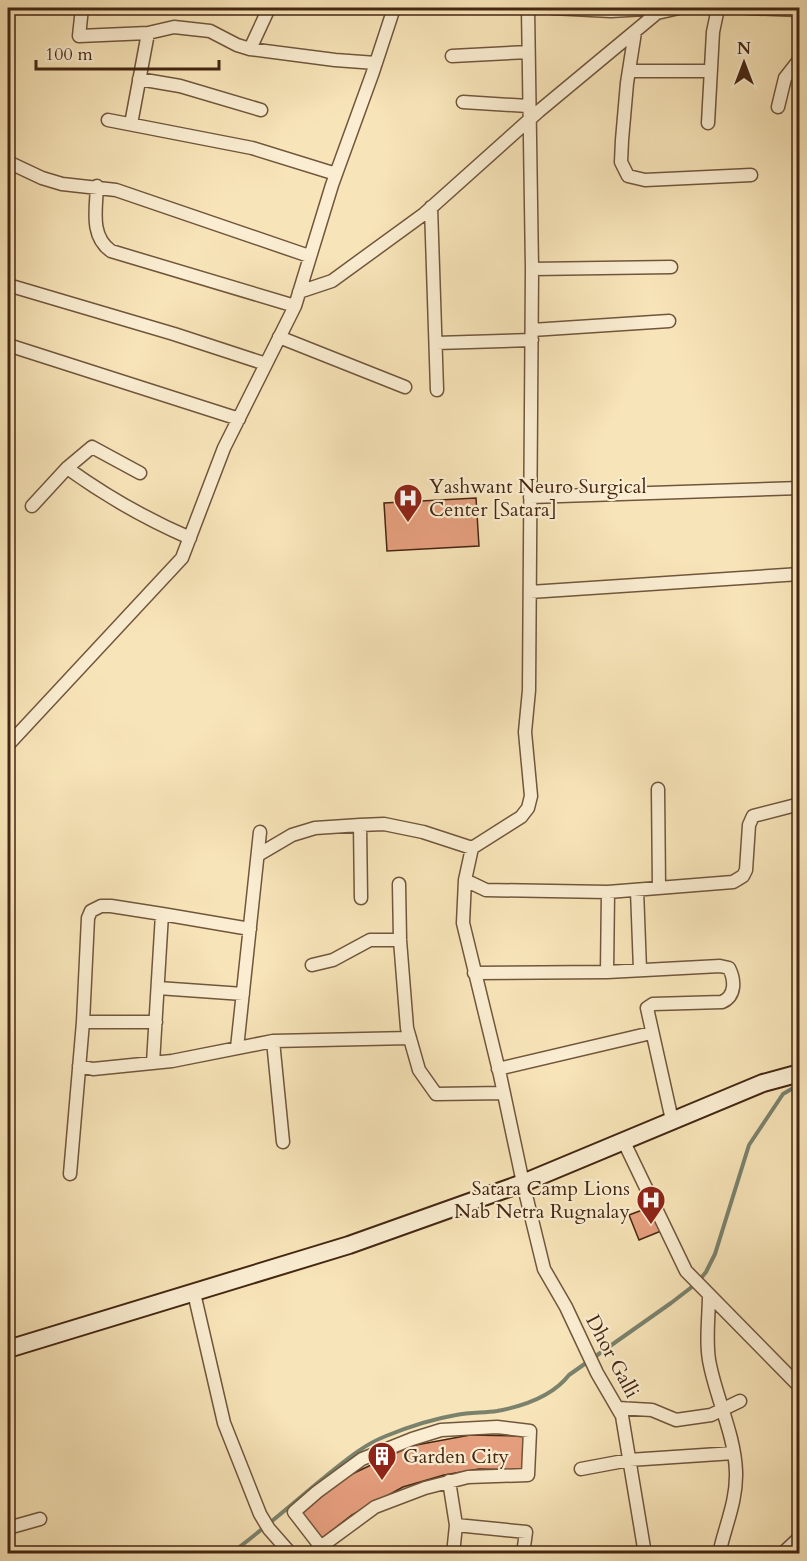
<svg xmlns="http://www.w3.org/2000/svg" width="807" height="1561" font-family="Cardo,serif">
<style>
.lines{fill:none;stroke-linecap:round;stroke-linejoin:round}
.stream{stroke:#7a826d;stroke-width:4}
.building{fill:#e69f7e;stroke:#442612;stroke-width:1.5}
.street-casing{stroke:#71563c;stroke-width:15}
.secondary-casing{stroke:#442612;stroke-width:20}
.street{stroke:#faedd1;stroke-width:12}
.secondary{stroke:#faedd1;stroke-width:16}
.labels{text-anchor:middle;stroke-width:4.5;stroke-linejoin:round;paint-order:stroke}
.poi-label{font-size:20px;fill:#442612;stroke:#faedd1;text-anchor:start}
.street-label{font-size:20px;fill:#442612;stroke:#faedd1}
</style>
<rect width="100%" height="100%" fill="#f7e4b8"/>
<filter id="stains"><feTurbulence type="fractalNoise" baseFrequency=".00333" numOctaves="4"/><feColorMatrix values="0 0 0 0 .2 0 0 0 0 .09 0 0 0 0 .02 0 0 0 .5 -.17"/></filter>
<radialGradient id="worn" r=".72"><stop offset=".6" stop-color="#630" stop-opacity="0"/><stop offset="1" stop-color="#630" stop-opacity=".3"/></radialGradient>
<g class="lines">
<path class="stream" d="M230,1554C263,1530 294,1502 326,1476C345,1461 363,1445 386,1436C408,1427 433,1419 456,1415C470,1412 484,1413 497,1411C524,1406 552,1397 569,1375L671,1303L697,1283L706,1272L715,1254L749,1145L783,1094L800,1084"/>
</g>
<path class="building" d="M476,498L479,546L387,551L384,503Z
M645,1209L648,1217L655,1214L661,1231L639,1240L629,1215Z
M470,1435L525,1436V1470L479,1469L444,1475L403,1487L352,1515L322,1538L300,1513L350,1475L411,1446Z"/>
<g class="lines">
<g class="street-casing">
<path id="street" d="M82,8L79,36L148,33L174,27L210,31L237,45L250,49L335,60L376,63
M528,8L532,269L529,690L525,732L531,796L528,808L521,817L472,848L465,880L486,890L608,892L733,882L743,876L746,870L749,825L753,816L796,805
M552,8L611,11L645,9
M747,8L800,10
M635,32L627,83L622,140L621,162L628,176L645,180L751,175
M250,49L269,8
M452,56L528,52
M629,71H711
M139,79L180,86L261,110
M463,102L528,106
M778,107L785,78L800,59
M108,120L252,148L336,174
M708,123L713,32L718,8
M131,124L148,33
M8,162L42,178L62,184L116,190L309,256
M97,186C96,210 90,236 111,251L295,306
M431,207L437,390
M532,269L671,267
M8,285L174,334L266,364
M299,292L332,281L424,214L539,111L657,13L679,8
M532,330L669,321
M279,337L405,387
M436,343L532,340
M8,345L239,419
M67,468C106,496 146,519 190,538
M530,497L800,488
M32,506L67,468L92,447L140,473
M530,592L800,574
M8,745L182,558L224,448L295,306L332,185L373,72L394,8
M658,789L659,888
M360,825L361,898
M258,855L292,835L315,828L360,825L384,824L423,832L472,848
M465,880L463,923L500,1075L523,1183L544,1269L566,1307L597,1373L622,1416L645,1554
M399,884L400,940L407,1028L419,1070L436,1094L504,1093
M637,890L640,970
M312,965L333,960L370,940H400
M607,972L608,892
M474,973L607,972L720,966L729,968C735,980 736,996 722,1002L653,1004L647,1008L672,1120
M158,988L243,994
M83,1022H156
M273,1041L283,1142
M237,1048L260,832
M153,1063L162,914L250,929
M79,1066L93,1069L172,1061L273,1041L410,1038
M498,1069L651,1033
M623,1140L686,1271L800,1387
M70,1174L83,1022L88,918L91,911L101,906H111L162,914
M194,1293L224,1423L260,1514L269,1529L291,1554
M709,1295C709,1316 705,1345 710,1365C717,1400 735,1436 736,1472C737,1501 725,1526 719,1554
M618,1408L652,1410L676,1420L711,1415L740,1401
M581,1469L629,1460L734,1453
M449,1481L456,1525L453,1554
M456,1525L526,1532L523,1554
M8,1528L40,1519
M311,1554L375,1507L425,1488L468,1477L528,1475L530,1431L497,1427L441,1430L412,1439L362,1459L317,1492L294,1512L321,1547
M782,1554L800,1537"/>
</g>
<g class="secondary-casing">
<path id="secondary" d="M8,1349L349,1245L523,1183L763,1083L800,1073"/>
</g>
<use href="#street" class="street"/>
<use href="#secondary" class="secondary"/>
</g>
<defs>
<g id="hospital-pin" transform="scale(1.5)"><path d="M0 17L-7.5 6A9.5 9.5 0 1 1 7.5 6Z" fill="#8f2418" stroke="#faedd1"/><path d="M-5-5h3v3.5h4V-5h3V5h-3V1.5h-4V5h-3Z" fill="#fff"/></g>
<g id="building-pin" transform="scale(1.5)"><path d="M0 17L-7.5 6A9.5 9.5 0 1 1 7.5 6Z" fill="#8f2418" stroke="#faedd1"/><path d="M-4-6H4V6H1V3H-1V6H-4ZM-2.5-4.3h1.7v1.8h-1.7ZM.8-4.3h1.7v1.8H.8ZM-2.5-1h1.7V.8h-1.7ZM.8-1h1.7V.8H.8Z" fill="#fff"/></g>
</defs>
<g fill-rule="evenodd">
<use href="#hospital-pin" x="408" y="498"/>
<use href="#hospital-pin" x="651" y="1200"/>
<use href="#building-pin" x="382" y="1456"/>
</g>
<g class="labels">
<g class="poi-label">
<text x="429" y="493">Yashwant Neuro Surgical<tspan x="429" dy="23">Center [Satara]</tspan></text>
<text x="630" y="1195" text-anchor="end">Satara Camp Lions<tspan x="630" dy="23">Nab Netra Rugnalay</tspan></text>
<text x="403" y="1463">Garden City</text>
</g>
<g class="street-label">
<text transform="translate(613 1356) rotate(62)" y="7">Dhor Galli</text>
</g>
</g>
<rect width="807" height="1561" fill="none" stroke="#f7e4b8" stroke-width="30"/>
<rect x="9" y="9" width="789" height="1543" fill="none" stroke="#442612" stroke-width="3"/>
<rect x="15" y="15" width="777" height="1531" fill="none" stroke="#442612" stroke-width="1.5"/>
<g transform="translate(744 63)" stroke="#faedd1" stroke-width="4.5" paint-order="stroke">
<path d="M0-4.5L10 22L0 15L-10 22Z" fill="#442612"/>
<text y="-9" font-size="16" font-weight="bold" text-anchor="middle" fill="#442612">N</text>
</g>
<path d="M36 60v9h183v-9" fill="none" stroke="#442612" stroke-width="3"/>
<text x="45" y="60" font-size="18" fill="#442612" stroke="#faedd1" stroke-width="4.5" paint-order="stroke">100 m</text>
<rect width="100%" height="100%" filter="url(#stains)"/>
<rect width="100%" height="100%" fill="url(#worn)"/>
</svg>
